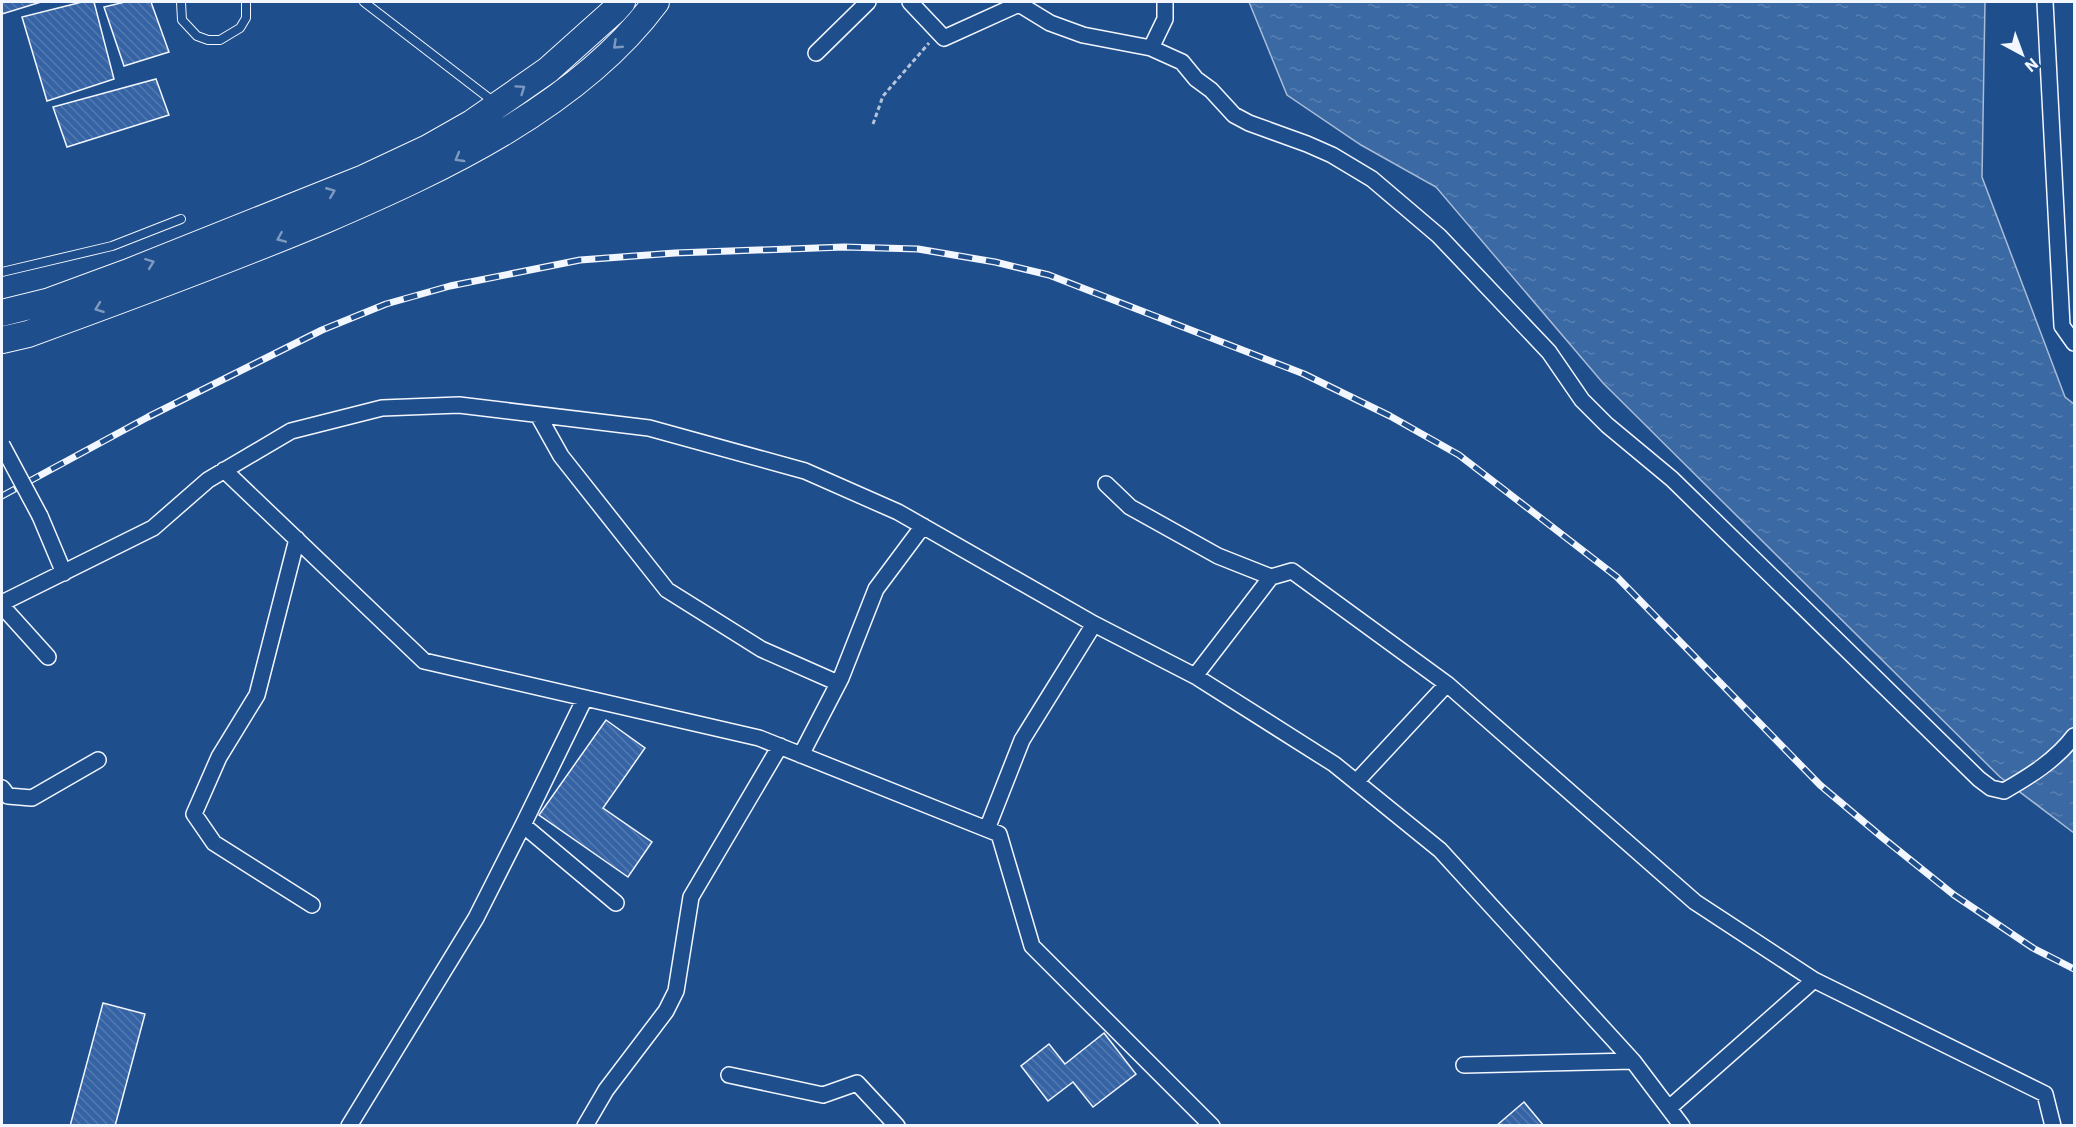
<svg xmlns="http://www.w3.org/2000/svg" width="2076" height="1127" font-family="'IBM Plex Sans',sans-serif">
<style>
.water{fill:url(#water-ripples);stroke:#a8bbd7;stroke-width:1.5}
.building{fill:url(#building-back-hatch);stroke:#f2f6ff;stroke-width:1.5}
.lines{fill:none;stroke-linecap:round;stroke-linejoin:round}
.service-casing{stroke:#f2f6ff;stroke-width:10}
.minor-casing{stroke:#f2f6ff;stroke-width:18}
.trunk-casing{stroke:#f2f6ff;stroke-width:28}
.path{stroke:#b3c4dc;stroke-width:3;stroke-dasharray:4.5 3;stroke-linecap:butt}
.service{stroke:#1f4e8c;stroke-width:8}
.minor{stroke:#1f4e8c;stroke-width:15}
.trunk{stroke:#1f4e8c;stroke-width:26}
.rail-casing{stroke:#f2f6ff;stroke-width:7}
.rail{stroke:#1f4e8c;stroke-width:4.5;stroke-dasharray:14;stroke-linecap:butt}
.minor-bridge-casing{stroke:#f2f6ff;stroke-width:18;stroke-linecap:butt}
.minor-bridge{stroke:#1f4e8c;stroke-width:15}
.oneway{stroke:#7e9ac0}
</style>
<defs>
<pattern id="water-ripples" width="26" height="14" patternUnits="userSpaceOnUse" patternTransform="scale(1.5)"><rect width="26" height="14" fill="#3b69a3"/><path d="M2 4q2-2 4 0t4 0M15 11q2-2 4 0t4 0" fill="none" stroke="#587fb1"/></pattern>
<pattern id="building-back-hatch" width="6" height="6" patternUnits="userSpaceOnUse" patternTransform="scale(1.5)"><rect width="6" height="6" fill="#3563a3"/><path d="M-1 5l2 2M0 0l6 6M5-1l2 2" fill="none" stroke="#537ab1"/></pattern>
</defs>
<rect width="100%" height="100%" fill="#1f4e8c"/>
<path class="water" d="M1249,2H1985L1982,177L2065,397L2074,404V833L2000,777L1603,383L1436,187L1361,145L1287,95Z"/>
<path class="building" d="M2,2H41L2,14Z
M82,2H94L114,79L47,101L22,17Z
M125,2H151L169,52L124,66L104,7Z
M156,79L169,115L67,147L53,107Z
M606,720L645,748L603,808L652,842L628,877L539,815Z
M103,1003L145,1014L115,1126H70Z
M1104,1033L1136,1074L1093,1107L1073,1082L1048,1101L1021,1066L1049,1044L1065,1064Z
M1524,1102L1544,1126H1496Z"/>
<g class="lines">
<g class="service-casing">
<path id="service" d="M181,2L182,20L197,36L208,40H220L240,28L246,18V2
M364,2L494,102
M2,272L112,246L181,219"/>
</g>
<g class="minor-casing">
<path id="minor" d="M910,2L944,38L1019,4L1021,2
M2045,2L2062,326L2074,343
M1019,4L1050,23L1083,35L1151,48L1182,62L1196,79L1211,90L1234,115L1249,123L1307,144L1332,155L1372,179L1439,236L1549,352L1582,400L1607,425L1672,479L1979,779L1991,788L2004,791C2030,776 2056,760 2074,736
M1151,48L1165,19V2
M816,53L868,2
M538,415L561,456L667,590L761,649L838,683
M224,470L424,661L759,738L999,834L1032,946L1212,1126
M1106,484L1130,507L1218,556L1271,577
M40,516L64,573
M297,539L257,695L219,757L194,814L214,843L312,905
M2,603L153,528L208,480L291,431L382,408L459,405L649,428L805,471L898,512L1094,624L1195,676L1334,764L1440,850L1633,1061L1682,1126
M2,606L48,657
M1195,676L1271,577L1292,571L1447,684L1695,902L1814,980L2045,1094L2053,1126
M801,755L841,678L876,589L923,526
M1356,782L1447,684
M2,788L8,796L32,798L98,760
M523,825L616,903
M987,829L1022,740L1094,624
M1464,1065L1633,1061
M729,1075L823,1095L857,1083L897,1126
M1669,1108L1814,980
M349,1126L476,918L523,825L585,698
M585,1126L606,1090L666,1011L676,991L691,897L780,746"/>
</g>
<g class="trunk-casing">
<path id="trunk" d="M2,313L50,301L126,273L364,178L428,148L472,123L548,70L615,10L622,2
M2,340L28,334C127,298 227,261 325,220C441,170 579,106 656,2"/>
</g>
<path class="path" d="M873,124L883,96L929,43"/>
<use href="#service" class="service"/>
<use href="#minor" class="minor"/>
<use href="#trunk" class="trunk"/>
<g class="rail-casing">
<path id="rail" d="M2,496L148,417L322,330L386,304L450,286L580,260L675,253L844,247L918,249L995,262L1049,275L1304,374L1390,416L1459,455L1617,577L1820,785L1883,838L1954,895L2033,948L2074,969"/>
</g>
<use href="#rail" class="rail"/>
<g class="minor-bridge-casing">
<path id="minor-bridge" d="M2,445L40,516"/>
</g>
<use href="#minor-bridge" class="minor-bridge"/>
</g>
<defs><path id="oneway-chevron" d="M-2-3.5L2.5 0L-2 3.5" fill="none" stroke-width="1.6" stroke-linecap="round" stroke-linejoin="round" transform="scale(1.5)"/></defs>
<g class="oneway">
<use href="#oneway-chevron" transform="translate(617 45) rotate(137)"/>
<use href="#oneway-chevron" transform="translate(521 89) rotate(-35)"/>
<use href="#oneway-chevron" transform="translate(459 158) rotate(150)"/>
<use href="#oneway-chevron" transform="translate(331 192) rotate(-22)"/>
<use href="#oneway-chevron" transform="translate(281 238) rotate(157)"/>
<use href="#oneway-chevron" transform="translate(150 263) rotate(-21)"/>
<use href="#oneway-chevron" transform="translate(99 308) rotate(160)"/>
</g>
<rect width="2076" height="1127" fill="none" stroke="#f2f6ff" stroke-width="6"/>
<g transform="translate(2022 54) rotate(139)" stroke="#1f4e8c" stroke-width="4.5" paint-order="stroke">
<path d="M0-4.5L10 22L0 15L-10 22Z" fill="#f2f6ff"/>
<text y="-9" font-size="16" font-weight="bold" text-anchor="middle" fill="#f2f6ff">N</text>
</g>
</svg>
